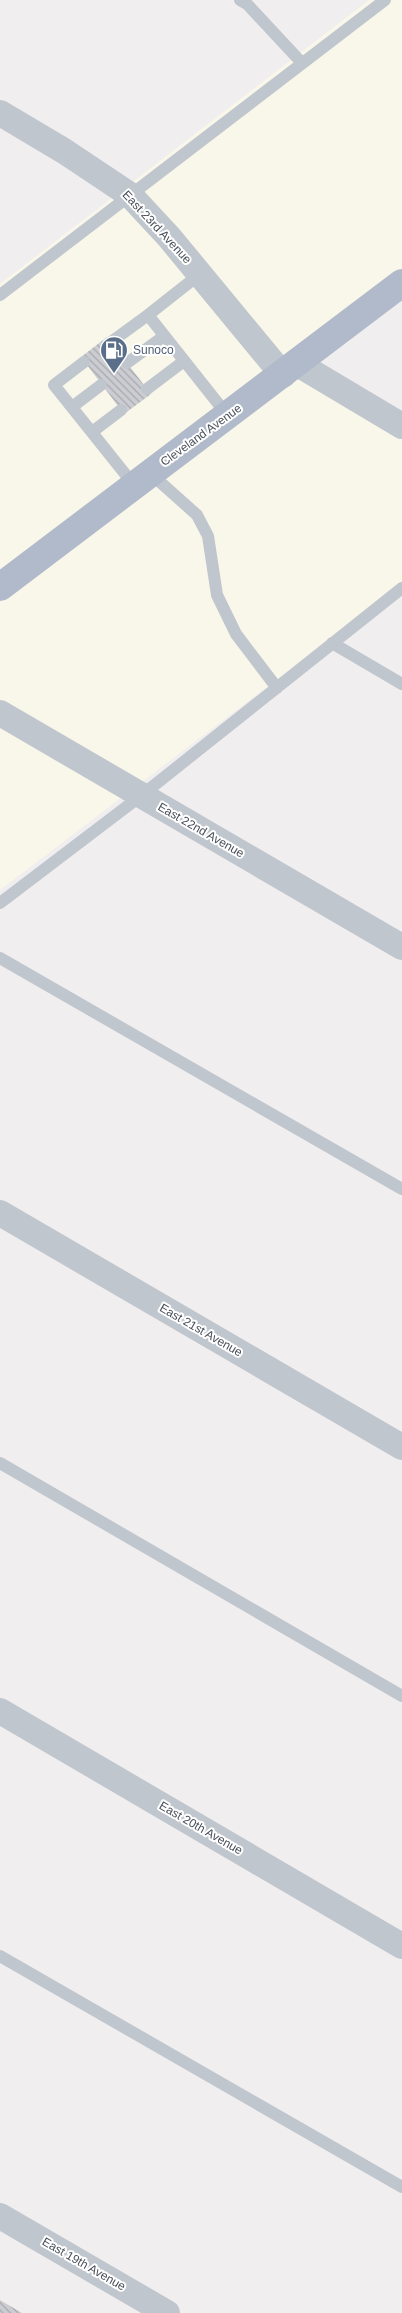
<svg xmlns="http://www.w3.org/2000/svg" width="402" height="2313" font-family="Arial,sans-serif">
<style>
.commercial{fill:#f9f7e9}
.building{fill:url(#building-back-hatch)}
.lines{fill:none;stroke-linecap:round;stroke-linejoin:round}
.service{stroke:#c0c6ce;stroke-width:12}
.minor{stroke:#c0c6ce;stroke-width:26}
.primary{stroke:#b1baca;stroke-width:28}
.labels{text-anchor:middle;stroke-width:4;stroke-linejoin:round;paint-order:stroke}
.street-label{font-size:12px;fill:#484f59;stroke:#fff}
.service-label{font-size:12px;fill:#4e5e75;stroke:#fff;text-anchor:start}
</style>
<defs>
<pattern id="building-back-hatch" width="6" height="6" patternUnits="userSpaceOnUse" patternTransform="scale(1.25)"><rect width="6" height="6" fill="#cccdd2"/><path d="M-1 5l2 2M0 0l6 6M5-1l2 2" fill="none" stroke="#a8a9ad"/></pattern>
</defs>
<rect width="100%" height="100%" fill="#f0eeee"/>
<path class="commercial" d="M369,0H402V278L304,355L402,415V584L0,890V284Z"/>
<path class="building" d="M107,337L151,394L124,414L81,357Z
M0,2300L22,2313H0Z"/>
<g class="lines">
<path class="service" d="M240,0L247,4L302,63
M200,274L148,315L228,416
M0,295L385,0
M111,342L148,315
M84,362L54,385L134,485
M127,363L164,336
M147,389L184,361
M72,407L101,385
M92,432L121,410
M150,473L197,515L208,536L217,595L236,634L277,688
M332,643L402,684
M0,903L142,795L402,588
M0,958L402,1189
M0,1463L402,1696
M0,1956L402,2187"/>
<path class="minor" d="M0,113L64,151L130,195L169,237L283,375
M298,364L402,426
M0,713L402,947
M0,1213L402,1447
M0,1711L402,1946
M0,2216L167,2313"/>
<path class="primary" d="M0,587L402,283"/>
</g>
<defs>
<g id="fuel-pin" transform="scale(1.4375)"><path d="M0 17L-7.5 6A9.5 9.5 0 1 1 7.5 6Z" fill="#5c6f8a" stroke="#fff"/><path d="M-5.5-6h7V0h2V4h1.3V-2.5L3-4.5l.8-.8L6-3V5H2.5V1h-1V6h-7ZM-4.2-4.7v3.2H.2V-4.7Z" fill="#fff"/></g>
</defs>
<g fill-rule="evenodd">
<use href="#fuel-pin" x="114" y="350"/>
</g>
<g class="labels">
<g class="street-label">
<text transform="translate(157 227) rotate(47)" y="4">East 23rd Avenue</text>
<text transform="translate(201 435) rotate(-36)" y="4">Cleveland Avenue</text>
<text transform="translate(201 830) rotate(30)" y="4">East 22nd Avenue</text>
<text transform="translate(201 1330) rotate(30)" y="4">East 21st Avenue</text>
<text transform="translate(201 1828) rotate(30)" y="4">East 20th Avenue</text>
<text transform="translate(84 2264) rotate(30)" y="4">East 19th Avenue</text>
</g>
<g class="service-label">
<text x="133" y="354">Sunoco</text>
</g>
</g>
</svg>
